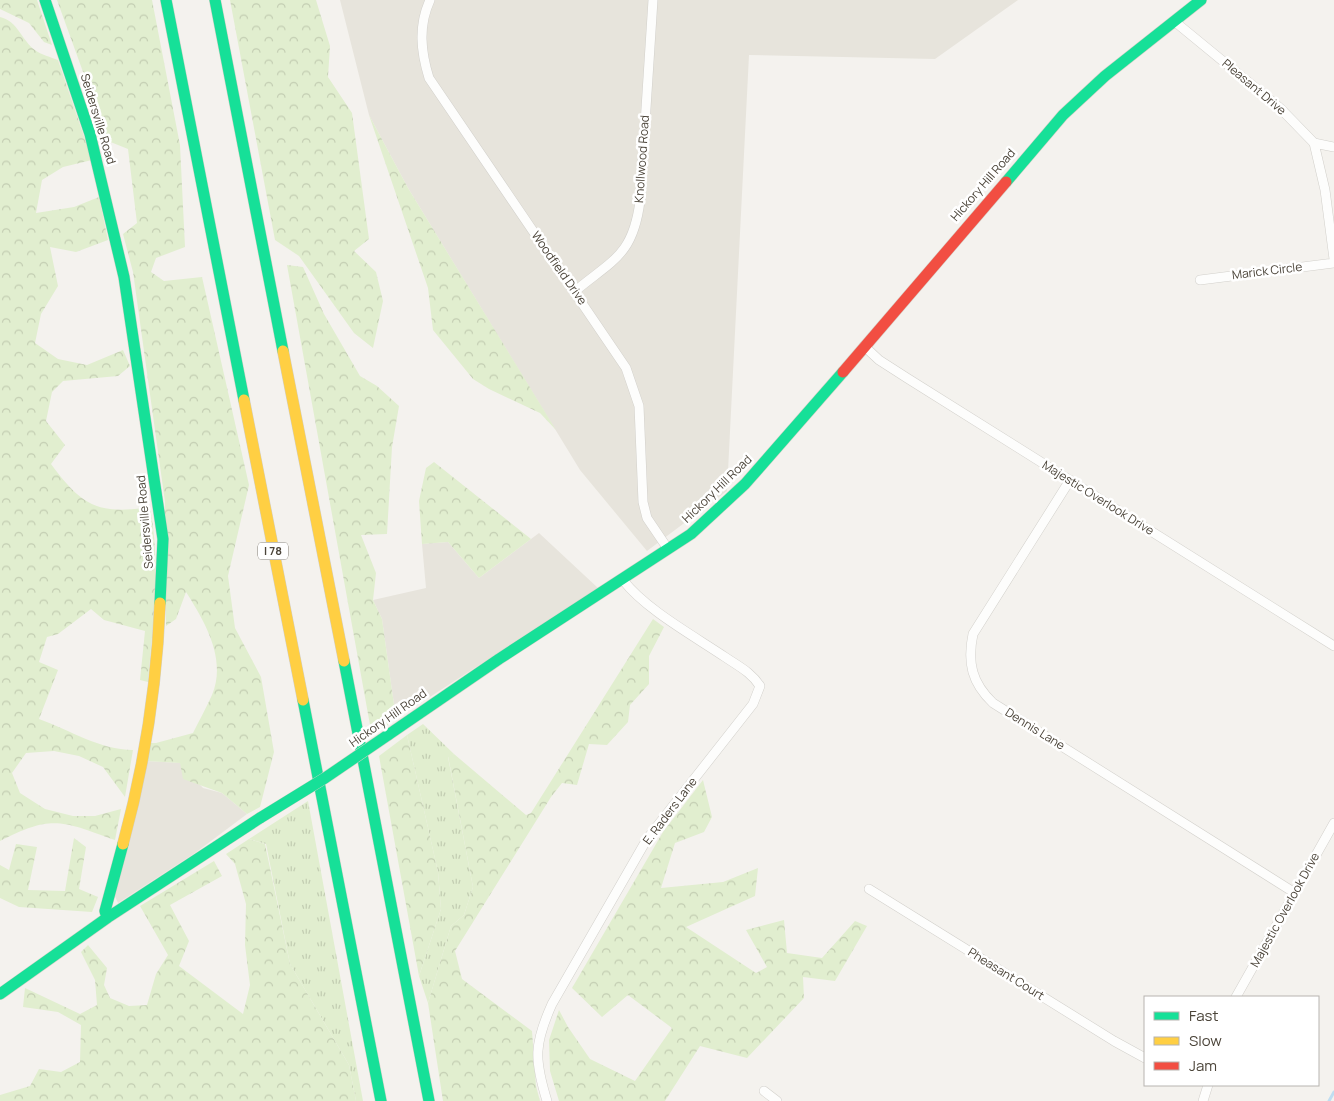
<svg xmlns="http://www.w3.org/2000/svg" width="1334" height="1101" font-family="Manrope,sans-serif">
<style>
.residential{fill:#e7e4dc}
.grass{fill:url(#grass-tufts)}
.forest{fill:url(#forest-crowns)}
.lines{fill:none;stroke-linecap:round;stroke-linejoin:round}
.stream{stroke:#c0ddf1;stroke-width:3}
.street-casing{stroke:#d2d0cb;stroke-width:10}
.fast-casing{stroke:#d3cfc5;stroke-width:12}
.slow-casing{stroke:#d3cfc5;stroke-width:12}
.jam-casing{stroke:#d3cfc5;stroke-width:12}
.street{stroke:#fdfdfc;stroke-width:9}
.fast{stroke:#16e098;stroke-width:11}
.slow{stroke:#ffcf43;stroke-width:11}
.jam{stroke:#f24e42;stroke-width:11}
.fast-bridge-casing{stroke:#d3cfc5;stroke-width:12;stroke-linecap:butt}
.fast-bridge{stroke:#16e098;stroke-width:11}
.labels{text-anchor:middle;stroke-width:5;stroke-linejoin:round;paint-order:stroke}
.shield{fill:#fff;stroke:#817c74;stroke-width:1}
.shield-label{font-size:11px;font-weight:bold;fill:#4b4439}
.street-label{font-size:12px;fill:#4b4439;stroke:#fff}
</style>
<defs>
<pattern id="grass-tufts" width="24" height="20" patternUnits="userSpaceOnUse" patternTransform="scale(1.25)"><rect width="24" height="20" fill="#e1eecf"/><path d="M3 7l-1-3M5 7V3M7 7l1-3M15 17l-1-3M17 17v-4M19 17l1-3" fill="none" stroke="#c3cdb2"/></pattern>
<pattern id="forest-crowns" width="20" height="18" patternUnits="userSpaceOnUse" patternTransform="scale(1.25)"><rect width="20" height="18" fill="#e1eecf"/><path d="M2 6a3 3 0 1 1 6 0M12 15a3 3 0 1 1 6 0" fill="none" stroke="#c3cdb2"/></pattern>
</defs>
<rect width="100%" height="100%" fill="#f4f2ee"/>
<path class="residential" d="M340,0H1018L935,59L749,55L727,491L647,551L580,470L408,188L369,115Z
M539,533L598,588L396,719L382,619L373,600L426,588L422,544L448,542L479,578Z
M146,761L180,763L203,788L222,793L247,814L195,853L118,903L114,894Z"/>
<path class="grass" d="M423,724L454,754L448,757L473,887L464,915L451,926L428,1003L419,976L441,909L438,872L407,735Z
M308,801L363,1101H356L349,1065L290,964L266,844L249,839Z"/>
<path class="forest" d="M0,0H37L52,45L44,42L29,23L0,9Z
M57,0H152L180,145L185,247L156,258L151,272L164,281L202,277L249,485L228,576L235,628L261,677L274,752L260,807L247,814L222,793L183,779L180,763L146,761L148,743H156L193,733C199,721 206,708 212,695C227,659 205,622 186,592L176,619L166,626L165,502L133,272L123,234L137,223L128,149L108,141Z
M230,0H316L330,46L328,77L352,113L369,239L354,251L376,272L383,301L373,348L354,333L299,256L275,240Z
M0,17C18,21 22,41 35,50C41,55 51,57 58,60L92,160L63,167L42,180L36,213L74,207L99,197L108,240L76,252L50,247L58,286L41,314L35,343L58,359L87,365L123,350L130,366L118,376L63,381L52,392L46,421L65,445L51,464C82,506 98,515 150,507C161,564 153,624 148,682L140,680L145,631L104,620L91,609L58,634L47,637L39,662L58,670L39,719C70,730 100,750 133,750L125,797L103,767L79,756L54,751L26,753L12,773L20,793L45,809L73,816H95L121,809L115,840C62,821 52,814 0,841Z
M369,115L408,188L556,430L540,413L489,389L473,379L433,330L428,288Z
M287,265L303,267L324,314L360,376L377,386L399,406L392,447L387,534L361,535L376,573L373,600L382,619L396,719L372,736Z
M434,462L531,539L479,578L448,542L422,544L419,501L426,468Z
M653,619L664,627L649,656V684L630,705L628,722L607,745L589,744L577,785L562,783L551,797L455,951L462,979L532,1031L536,1086L540,1101H443L428,1003L451,926L464,915L473,887L448,756L454,754L526,815L531,813Z
M407,735L438,872L441,909L419,976L379,756Z
M703,780L712,817L704,832L675,843L661,888L723,882L758,868L755,896L686,927L756,973L767,967L746,930L784,920L787,953L822,958L855,921L867,926L835,981L803,977L804,998L747,1058L700,1046L665,1101H559L550,1071L549,1040L559,1010L568,1027L590,1059L635,1081L672,1028L628,995L602,1017L572,988L663,832Z
M74,838L86,847L79,889L98,897L92,912L19,907L0,898V865L9,870L16,844L37,847L28,890L65,891Z
M249,839L265,844L290,964L349,1065L356,1101H0V1095L30,1086L39,1069L61,1072L80,1062L81,1025L58,1012L23,1007L25,988L80,1014L97,1005L95,980L81,952L88,945L107,968L104,985L110,998L129,1006L147,1005L156,974L168,955L140,906L214,861L222,876L170,905L189,941L179,966L243,1014L250,985L245,945L246,904L235,864L226,854Z"/>
<g class="lines">
<path class="stream" d="M1329,1101L1334,1092"/>
<g class="street-casing">
<path id="street" d="M430,0C418,26 421,52 429,78L626,368L639,406L643,502L647,518L668,549
M1174,21L1280,108L1314,143L1334,147
M1314,143L1325,190L1334,259
M1200,280L1334,263
M574,292C612,260 633,256 640,201L653,0
M864,346L879,360L907,378L1334,646
M1070,480L973,634C967,663 972,683 993,703L1295,893
M869,889L1114,1041L1145,1058
M1236,997L1334,823
M764,1091L777,1101
M547,1101C534,1059 534,1044 552,1004L647,839L753,704L760,686C751,672 738,666 725,657C694,636 645,609 623,580
M1203,1101L1208,1085"/>
</g>
<g class="fast-casing">
<path id="fast" d="M45,0L90,134L124,277L163,539L160,603
M166,0L244,400
M215,0L283,351
M1006,182L1063,115L1105,76L1201,0
M344,661L429,1101
M303,700L381,1101
M388,735L499,659L691,534L745,484L843,372
M107,918L105,911L123,844
M0,994L107,918L260,818"/>
</g>
<g class="slow-casing">
<path id="slow" d="M283,351L344,661
M244,400L303,700
M123,844C144,767 157,683 160,603"/>
</g>
<g class="jam-casing">
<path id="jam" d="M843,372L1006,182"/>
</g>
<use href="#street" class="street"/>
<use href="#fast" class="fast"/>
<use href="#slow" class="slow"/>
<use href="#jam" class="jam"/>
<g class="fast-bridge-casing">
<path id="fast-bridge" d="M260,818L325,778L388,735"/>
</g>
<use href="#fast-bridge" class="fast-bridge"/>
</g>
<g class="labels">
<rect class="shield" x="258" y="542.5" width="30" height="17" rx="4"/>
<g class="shield-label">
<text x="273" y="555">I 78</text>
</g>
<g class="street-label">
<text transform="translate(1254 87) rotate(40)" y="4">Pleasant Drive</text>
<text transform="translate(98 119) rotate(73)" y="4">Seidersville Road</text>
<text transform="translate(642 159) rotate(-86)" y="4">Knollwood Road</text>
<text transform="translate(983 185) rotate(-49)" y="4">Hickory Hill Road</text>
<text transform="translate(559 268) rotate(55)" y="4">Woodfield Drive</text>
<text transform="translate(1267 271) rotate(-7)" y="4">Marick Circle</text>
<text transform="translate(717 489) rotate(-44)" y="4">Hickory Hill Road</text>
<text transform="translate(1098 498) rotate(32)" y="4">Majestic Overlook Drive</text>
<text transform="translate(145 522) rotate(-95)" y="4">Seidersville Road</text>
<text transform="translate(388 718) rotate(-35)" y="4">Hickory Hill Road</text>
<text transform="translate(1035 729) rotate(32)" y="4">Dennis Lane</text>
<text transform="translate(670 811) rotate(-53)" y="4">E. Raders Lane</text>
<text transform="translate(1285 910) rotate(-61)" y="4">Majestic Overlook Drive</text>
<text transform="translate(1006 974) rotate(32)" y="4">Pheasant Court</text>
</g>
</g>
<rect x="1144" y="996" width="175" height="90" fill="#ffffff" stroke="#b7b4b0"/>
<rect x="1154" y="1012" width="25" height="8" fill="#16e098" stroke="#b7b4b0"/>
<text x="1189" y="1021" font-size="15" fill="#4b4439">Fast</text>
<rect x="1154" y="1037" width="25" height="8" fill="#ffcf43" stroke="#b7b4b0"/>
<text x="1189" y="1046" font-size="15" fill="#4b4439">Slow</text>
<rect x="1154" y="1062" width="25" height="8" fill="#f24e42" stroke="#b7b4b0"/>
<text x="1189" y="1071" font-size="15" fill="#4b4439">Jam</text>
</svg>
